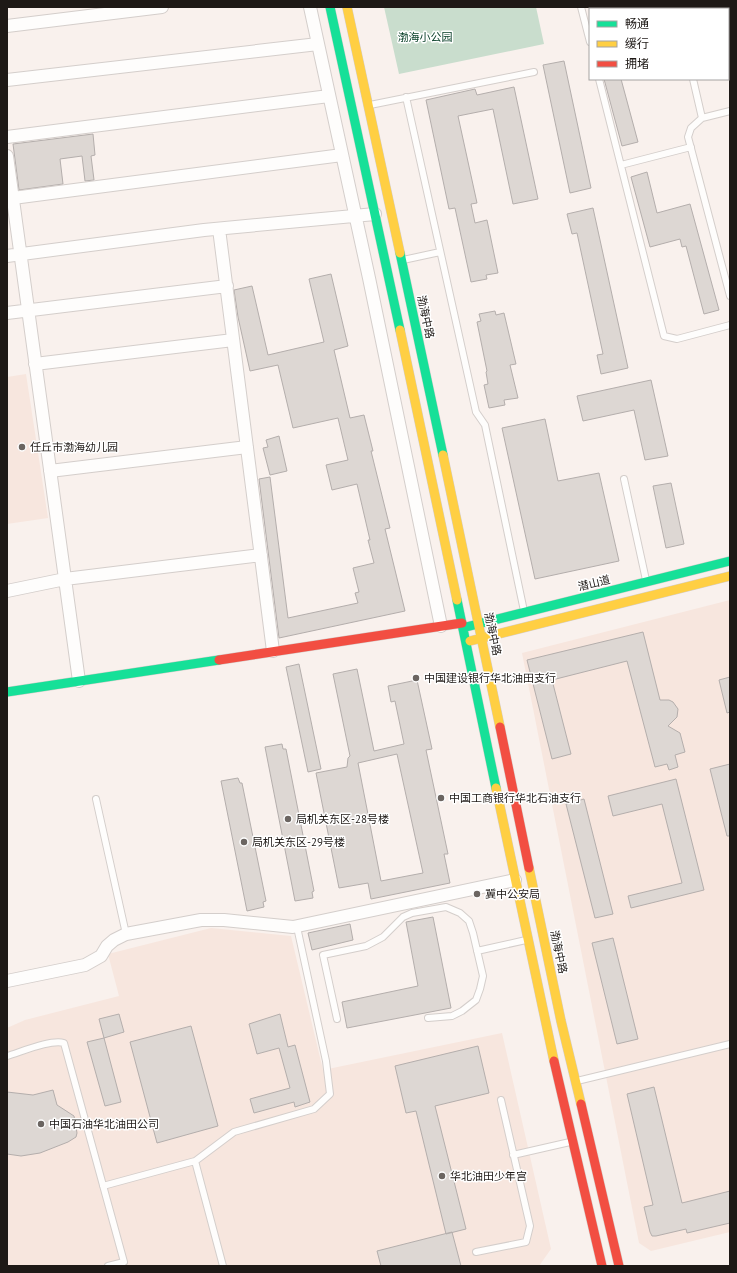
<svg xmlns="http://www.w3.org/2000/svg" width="737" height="1273" font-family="'PT Sans','Noto Sans SC',sans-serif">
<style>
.built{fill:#f7e6de}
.green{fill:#c9ddcd}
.building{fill:#ddd7d3;stroke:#b4aeac;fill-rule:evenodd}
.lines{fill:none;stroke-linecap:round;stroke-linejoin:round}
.lane-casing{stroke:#d4cecb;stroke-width:8}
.street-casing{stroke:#d4cecb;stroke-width:14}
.fast-casing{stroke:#d4cecb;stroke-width:10}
.slow-casing{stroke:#d4cecb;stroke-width:10}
.jam-casing{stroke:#d4cecb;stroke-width:10}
.lane{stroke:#fefdfc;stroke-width:6}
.street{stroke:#fefdfc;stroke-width:12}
.fast{stroke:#16e098;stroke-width:9}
.slow{stroke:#ffcf43;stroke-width:9}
.jam{stroke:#f24e42;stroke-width:9}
.poi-dot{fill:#6b6561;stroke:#fff;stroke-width:1.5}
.labels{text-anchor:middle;stroke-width:3;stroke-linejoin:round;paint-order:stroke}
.park-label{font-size:11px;fill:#003a22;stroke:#fff}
.street-label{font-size:11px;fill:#1e1916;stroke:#fff}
.poi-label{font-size:11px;fill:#1e1916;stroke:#fff;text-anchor:start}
</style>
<rect width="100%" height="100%" fill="#f9f1ed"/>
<path class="built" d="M26,374L48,518L7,524V377Z
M730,600V1232L651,1251L639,1243L522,653Z
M211,928L291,936L323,1070L502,1033L551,1249L539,1266H7V1028L25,1020L119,996L108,954Z"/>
<path class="green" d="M384,7H536L544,44L399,74Z"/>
<path class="building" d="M564,61L591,188L570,193L543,65Z
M604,79H621L638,142L622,146Z
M514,87L538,199L513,204L493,109L458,116L477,203L471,204L475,223L487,220L498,273L486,275L487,279L471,282L455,208L449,209L426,100L475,89L477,95Z
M93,134L95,155L91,156L94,180L85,181L82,156L60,159L63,184L19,190L13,144Z
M647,172L657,213L690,204L719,310L704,314L686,246L682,247L680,239L650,247L631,177Z
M593,208L628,368L601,374L597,355L603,354L577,233L572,234L567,214Z
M331,274L348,346L334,350L350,418L364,415L373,451H371L390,528L385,529L405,611L279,638L259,479L270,477L288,618L358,603L355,593L359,592L353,568L374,563L368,540H370L357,484L332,490L326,465L348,460L338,418L293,428L278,365L250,371L238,317L234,290L252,286L268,355L324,342L309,279Z
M495,311L496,315L504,313L516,364L510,365L518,398L504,400L505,405L489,408L484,385L488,384L486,372L487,371L477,322L481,321L479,314Z
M651,380L668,456L645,460L634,410L583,421L577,396Z
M545,419L558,481L599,473L619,561L535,579L502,428Z
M279,436L287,471L270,475L263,448L268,447L266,440Z
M671,483L684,544L666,548L653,486Z
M643,632L660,700H669L673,702L678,709L677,717L668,726L680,733L685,752L675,755L678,767L669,770L667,764L655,767L627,661L552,680L571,754L552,759L527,660Z
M299,664L321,769L308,772L286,667Z
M357,669L374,751L404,744L395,701L391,702L388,686L417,680L432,749L426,750L448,854H444L450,883L371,899L368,883L339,888L316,773L347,767L348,758L350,756L333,674ZM397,754L423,873L381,881L358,763Z
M730,677V712L727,713L719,680Z
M282,744L283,749H286L314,891L312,892L313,898L295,901L265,747Z
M730,764V836H727L710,769Z
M238,778L240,783H242L266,901L263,902L264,907L247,911L221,781Z
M676,779L704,890L631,908L628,896L682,883L662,804L613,816L608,796Z
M584,799L613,914L595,918L566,804Z
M433,917L451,1008L347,1028L342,1002L418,986L406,922Z
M350,924L353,940L312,950L308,933Z
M613,938L638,1039L617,1044L592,943Z
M119,1014L124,1032L104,1038L99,1019Z
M280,1014L288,1047L295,1045L310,1102L295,1107L294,1102L254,1113L250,1099L290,1088L279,1048L257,1054L249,1024Z
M191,1026L218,1126L157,1143L130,1042Z
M104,1038L121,1102L105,1106L87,1042Z
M478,1046L489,1093L435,1106L466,1229L446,1234L416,1111L406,1113L395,1066Z
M654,1087L682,1203L730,1191V1223L687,1233L686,1229L656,1236H652L650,1232L644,1207L653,1205L627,1094Z
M53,1090L57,1105L74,1116L77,1133L76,1137L68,1142L40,1153L21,1156L7,1154V1092L33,1095Z
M452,1232L461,1266H381L377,1251Z"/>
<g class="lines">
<g class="lane-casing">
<path id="lane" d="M581,7L590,42
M676,7V9
M599,79L664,336L677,339L730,325
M693,79L702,118L730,111
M406,97L476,412L485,425L524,611
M370,105L534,72
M702,118L691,128L688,137L730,296
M621,165L691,147
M403,260L440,252
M624,479L646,580
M96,799L126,934
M477,951L526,940
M337,1019L323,955L366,946L383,937L403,917L412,913L446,907L460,913L469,921L473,933L483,976L480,989L476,1000L462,1011L452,1016L428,1018
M7,1056C21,1052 51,1039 64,1043L124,1262L108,1266
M577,1081L730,1044
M513,1155L570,1142
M194,1162L234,1132L314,1109L330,1094L326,1061L297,927
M103,1186L195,1161L223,1266
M476,1252L526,1242L530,1226L501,1100"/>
</g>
<g class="street-casing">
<path id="street" d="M310,7L369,278L441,626
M7,26L162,7
M7,80L318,44
M7,137L329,96
M7,156L79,681
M13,198L342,155
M219,229L273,651
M7,256L204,230L375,214
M7,313L227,286
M35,364L233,340
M50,471L247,447
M7,591L65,579L261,555
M7,981L85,965L101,956L107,946L114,940L126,934L201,920H224L293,927L515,880"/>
</g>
<g class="fast-casing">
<path id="fast" d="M330,7L400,330
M400,253L443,455
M457,600L496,788
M466,627L730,561
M7,692L219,660"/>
</g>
<g class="slow-casing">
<path id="slow" d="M347,7L400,253
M400,330L457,600
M443,455L500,727
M470,641L730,576
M496,788L554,1061
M529,868L561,1021L581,1104"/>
</g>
<g class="jam-casing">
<path id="jam" d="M219,660L462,623
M500,727L529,868
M554,1061L602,1266
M581,1104L619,1266"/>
</g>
<use href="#lane" class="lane"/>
<use href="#street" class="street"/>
<use href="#fast" class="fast"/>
<use href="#slow" class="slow"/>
<use href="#jam" class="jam"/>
</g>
<g class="poi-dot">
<circle cx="22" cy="447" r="4"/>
<circle cx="416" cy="678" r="4"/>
<circle cx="441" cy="798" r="4"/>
<circle cx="288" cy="819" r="4"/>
<circle cx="244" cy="842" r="4"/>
<circle cx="477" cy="894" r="4"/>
<circle cx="41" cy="1124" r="4"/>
<circle cx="442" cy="1176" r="4"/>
</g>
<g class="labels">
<g class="park-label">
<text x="425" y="41">渤海小公园</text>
</g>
<g class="street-label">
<text transform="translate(426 317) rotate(78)" y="4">渤海中路</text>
<text transform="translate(594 583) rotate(-14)" y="4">潜山道</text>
<text transform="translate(493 634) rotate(78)" y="4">渤海中路</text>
<text transform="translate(559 952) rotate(78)" y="4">渤海中路</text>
</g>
<g class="poi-label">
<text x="30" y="451">任丘市渤海幼儿园</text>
<text x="424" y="682">中国建设银行华北油田支行</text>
<text x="449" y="802">中国工商银行华北石油支行</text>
<text x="296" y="823">局机关东区-28号楼</text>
<text x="252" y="846">局机关东区-29号楼</text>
<text x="485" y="898">冀中公安局</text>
<text x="49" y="1128">中国石油华北油田公司</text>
<text x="450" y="1180">华北油田少年宫</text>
</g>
</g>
<rect width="737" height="1273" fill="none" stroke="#1e1916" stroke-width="16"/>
<rect x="589" y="8" width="140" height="72" fill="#ffffff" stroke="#a5a3a2"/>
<rect x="597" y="21" width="20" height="6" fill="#16e098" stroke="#a5a3a2"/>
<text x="625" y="28" font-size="12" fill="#1e1916">畅通</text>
<rect x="597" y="41" width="20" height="6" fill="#ffcf43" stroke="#a5a3a2"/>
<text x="625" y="48" font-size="12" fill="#1e1916">缓行</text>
<rect x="597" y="61" width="20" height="6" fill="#f24e42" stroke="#a5a3a2"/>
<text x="625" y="68" font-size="12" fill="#1e1916">拥堵</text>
</svg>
